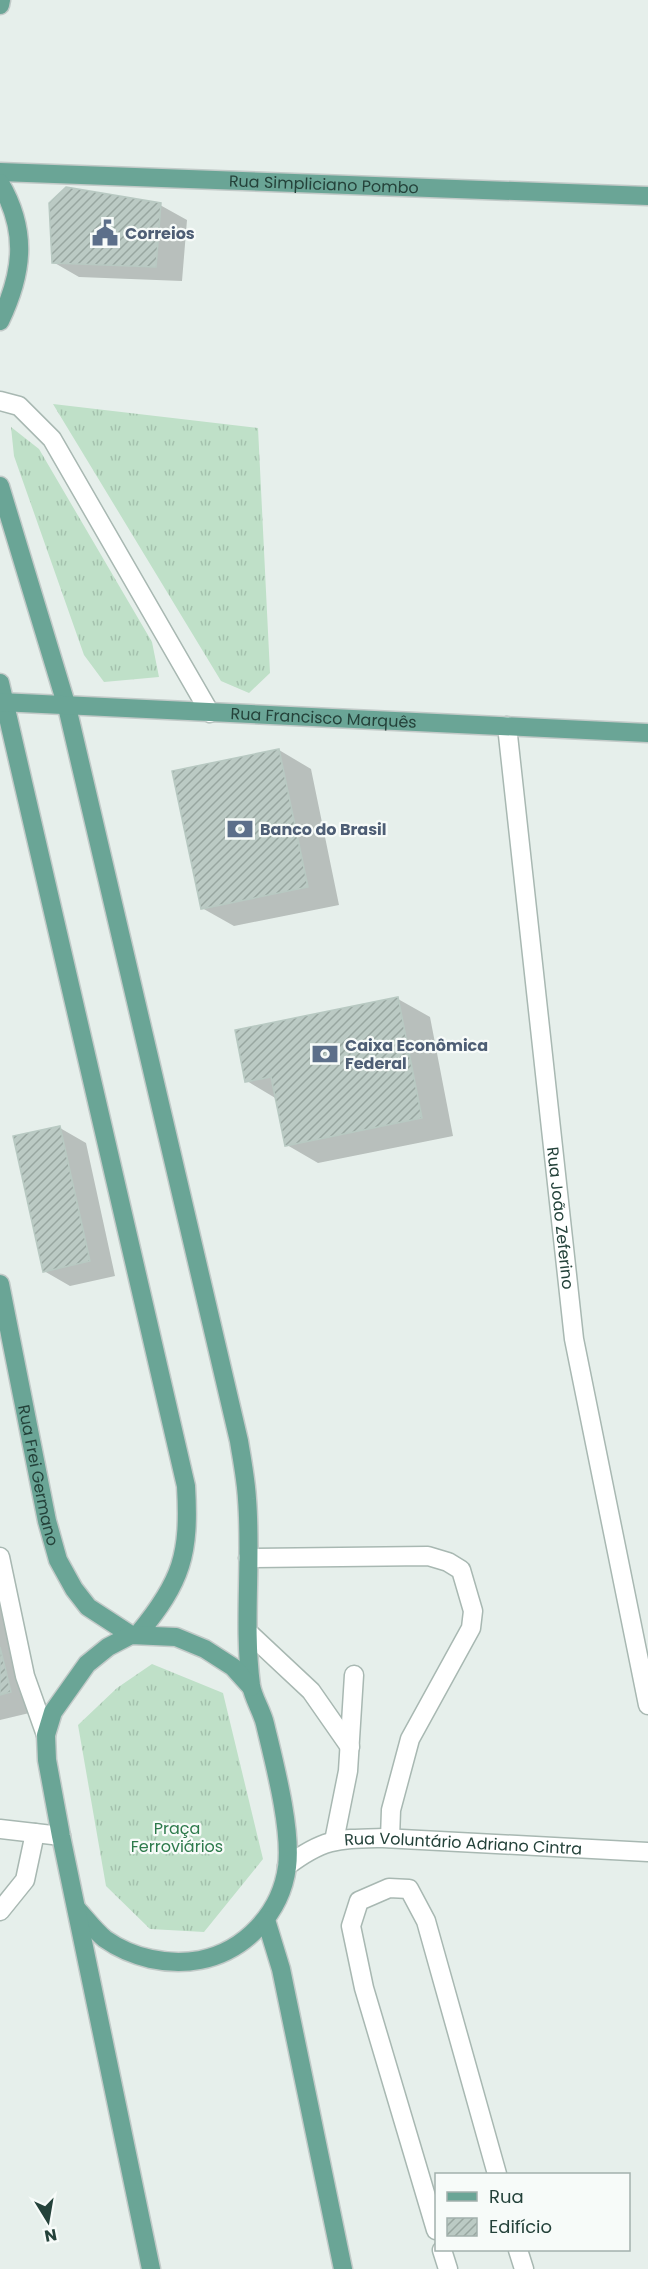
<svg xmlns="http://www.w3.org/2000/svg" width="648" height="2269" font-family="Poppins,sans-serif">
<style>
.grass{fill:url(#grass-tufts)}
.shadow{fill:#0003}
.building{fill:url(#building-hatch);stroke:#b8c9c2;stroke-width:1.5}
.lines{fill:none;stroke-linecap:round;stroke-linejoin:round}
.minor-casing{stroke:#a8b8b2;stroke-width:21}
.major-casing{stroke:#c2cac8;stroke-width:21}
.minor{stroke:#fff;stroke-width:18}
.major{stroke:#6aa596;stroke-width:18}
.labels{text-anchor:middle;stroke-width:4.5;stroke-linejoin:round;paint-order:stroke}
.street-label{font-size:16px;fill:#24423a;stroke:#f7fbf9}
.service-label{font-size:16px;font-weight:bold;fill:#4e5e75;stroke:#f7fbf9;text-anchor:start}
.park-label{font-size:16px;fill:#2d7a4b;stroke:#f7fbf9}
</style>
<defs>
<pattern id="grass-tufts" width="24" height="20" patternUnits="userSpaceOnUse" patternTransform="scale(1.5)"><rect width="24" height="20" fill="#bfe0c8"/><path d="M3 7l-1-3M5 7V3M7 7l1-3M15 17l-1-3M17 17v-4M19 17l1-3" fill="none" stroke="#a4c1ad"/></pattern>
<pattern id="building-hatch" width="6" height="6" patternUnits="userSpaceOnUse" patternTransform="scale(1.5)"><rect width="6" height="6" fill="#bbcac4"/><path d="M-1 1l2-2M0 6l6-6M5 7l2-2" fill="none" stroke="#98a6a0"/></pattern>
</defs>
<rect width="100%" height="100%" fill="#e6efeb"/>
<path class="grass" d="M53,404L258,428L270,673L249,693L221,681Z
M11,427L39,449L152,642L159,677L104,682L84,655L14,456Z
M152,1664L223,1693L263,1859L204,1932L150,1929L106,1886L78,1725L117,1688Z"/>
<path class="shadow" d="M160,205L187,220L182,281L79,277L53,262Z
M279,750L311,769L339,905L234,926L202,908Z
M398,999L430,1017L453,1136L318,1163L287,1145L277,1099L247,1081Z
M60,1128L86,1143L115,1276L70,1286L44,1271Z
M0,1586L42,1710L0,1720Z"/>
<path class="building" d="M66,187L161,203L156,267L52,263L49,203Z
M279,749L308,887L201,909L172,771Z
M398,997L422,1118L285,1146L271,1077L245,1082L235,1030Z
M60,1126L90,1261L43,1272L13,1136Z
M0,1647L11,1692L0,1695Z"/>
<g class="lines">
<g class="minor-casing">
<g id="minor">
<path d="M0,401L19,406L52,439L210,713"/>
<path id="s1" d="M507,726L574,1339L648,1705"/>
<path d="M0,1557L25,1676L46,1735"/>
<path d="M248,1558L428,1556L448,1562L461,1570L473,1611L471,1628L410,1739L391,1810L390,1838"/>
<path d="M249,1633L311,1691L350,1747"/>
<path d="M0,1829L61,1836"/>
<path d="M334,1841L348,1771L354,1675"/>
<path id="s2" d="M287,1866C324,1838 338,1839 383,1838L648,1852"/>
<path d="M0,1911L25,1880L35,1833"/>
<path d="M436,2230L364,1988L351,1926L359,1901L389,1888L409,1889L426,1921L497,2174"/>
<path d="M442,2250L448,2269"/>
<path d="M518,2250L524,2269"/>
</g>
</g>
<g class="major-casing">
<g id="major">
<path d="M0,5L1,0"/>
<path id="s3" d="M0,172L648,196"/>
<path d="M0,183C28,231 23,273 0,321"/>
<path d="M0,486L67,707L239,1441C242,1460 246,1480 247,1499C252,1561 243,1624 251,1685C253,1698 262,1711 265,1724C274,1762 292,1829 287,1867C281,1913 245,1951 200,1960C168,1966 132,1958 105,1939C95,1931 86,1919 77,1909"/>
<path d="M0,683L186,1486C190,1554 182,1581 139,1633"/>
<path id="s4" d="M0,702L648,733"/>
<path id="s5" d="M0,1284L47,1521L58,1560L74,1589L88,1607L131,1635"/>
<path d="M266,1920L281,1969L343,2269"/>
<path d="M151,2269L61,1836L47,1760L46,1735L53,1712L87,1664L108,1647L131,1635L176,1637L205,1649L233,1667L251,1687"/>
</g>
</g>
<use href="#minor" class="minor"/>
<use href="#major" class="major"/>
</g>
<defs>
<g id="civic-bare" transform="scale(2.07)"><path d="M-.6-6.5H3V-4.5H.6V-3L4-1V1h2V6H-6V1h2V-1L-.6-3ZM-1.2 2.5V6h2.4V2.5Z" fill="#5c6f8a" stroke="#f7fbf9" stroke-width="2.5" paint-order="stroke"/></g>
<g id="bank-bare" transform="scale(2.07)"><path d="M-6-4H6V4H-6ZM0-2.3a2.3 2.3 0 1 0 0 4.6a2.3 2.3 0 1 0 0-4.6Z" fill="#5c6f8a" stroke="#f7fbf9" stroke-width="2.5" paint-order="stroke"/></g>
</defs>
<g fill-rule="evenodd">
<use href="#civic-bare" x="105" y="233"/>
<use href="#bank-bare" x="240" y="829"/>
<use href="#bank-bare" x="325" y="1054"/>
</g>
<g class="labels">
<g class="street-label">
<text dy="6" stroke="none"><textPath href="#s3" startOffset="324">Rua Simpliciano Pombo</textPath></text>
<text dy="6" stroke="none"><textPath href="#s4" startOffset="324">Rua Francisco Marquês</textPath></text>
<text dy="6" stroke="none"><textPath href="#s1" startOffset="495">Rua João Zeferino</textPath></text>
<text dy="6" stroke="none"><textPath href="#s5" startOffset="195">Rua Frei Germano</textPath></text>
<text dy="6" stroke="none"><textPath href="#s2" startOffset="183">Rua Voluntário Adriano Cintra</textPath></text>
</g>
<g class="service-label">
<text x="125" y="239">Correios</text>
<text x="260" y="835">Banco do Brasil</text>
<text x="345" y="1051">Caixa Econômica<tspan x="345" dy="18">Federal</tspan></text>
</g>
<g class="park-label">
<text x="177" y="1834">Praça<tspan x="177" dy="18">Ferroviários</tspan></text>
</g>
</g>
<rect x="435" y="2173" width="195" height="78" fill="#f7fbf9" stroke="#a3b1ad" stroke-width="1.5"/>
<rect x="447" y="2192" width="30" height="9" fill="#6aa596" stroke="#a3b1ad" stroke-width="1.5"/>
<text x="489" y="2203" font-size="18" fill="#24423a">Rua</text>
<rect x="447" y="2218" width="30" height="18" fill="url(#building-hatch)" stroke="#a3b1ad" stroke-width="1.5"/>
<text x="489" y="2233" font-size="18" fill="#24423a">Edifício</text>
<g transform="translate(48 2221) rotate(169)" stroke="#f7fbf9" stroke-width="4.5" paint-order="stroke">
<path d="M0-4.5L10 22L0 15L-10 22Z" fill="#24423a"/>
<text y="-9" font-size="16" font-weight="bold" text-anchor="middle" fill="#24423a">N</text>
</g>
</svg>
